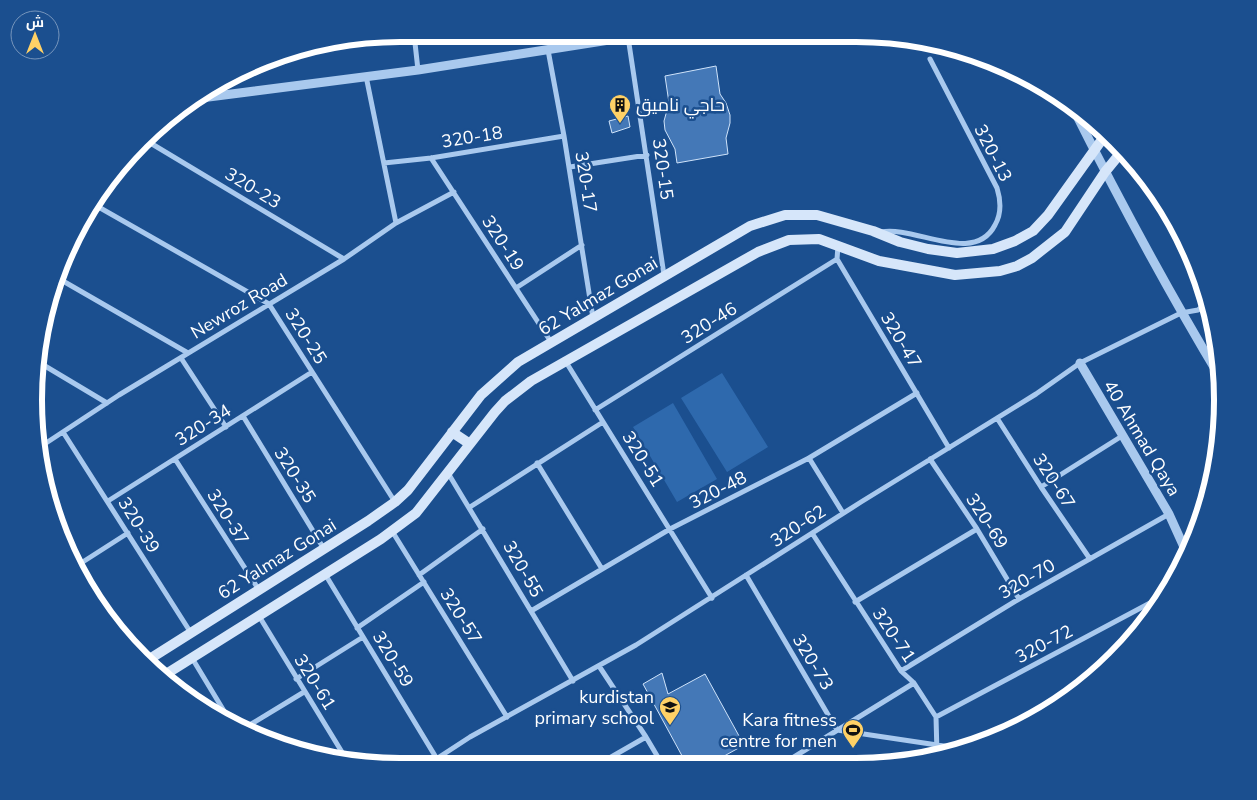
<svg xmlns="http://www.w3.org/2000/svg" width="1257" height="800" font-family="'Nunito Sans',Cairo,sans-serif">
<style>
.green{fill:#2e69ad}
.building{fill:#4478b7;stroke:#cfe3fa}
.lines{fill:none;stroke-linecap:round;stroke-linejoin:round}
.minor{stroke:#a9c9ee;stroke-width:5}
.tertiary{stroke:#a9c9ee;stroke-width:9}
.secondary{stroke:#d6e6fa;stroke-width:10}
.labels{text-anchor:middle;stroke-width:5;stroke-linejoin:round;paint-order:stroke}
.poi-label{font-size:18px;fill:#fff;stroke:#1b4f8f;text-anchor:end}
.street-label{font-size:18px;fill:#fff;stroke:#1b4f8f}
.rim{fill:none;stroke:#fff;stroke-width:6}
</style>
<rect width="100%" height="100%" fill="#1b4f8f"/>
<path class="green" d="M722,373L768,447L727,472L681,398Z
M673,403L717,479L677,502L633,427Z"/>
<path class="building" d="M716,66L720,94L726,103L730,115V123L726,138L728,154L677,163L675,149L665,130L664,121L669,103L665,76Z
M628,116L630,127L612,133L609,121Z
M662,673L668,694L705,674L744,745L708,765H687L643,684Z"/>
<g class="lines">
<path class="minor" d="M414,34L418,70
M628,37L664,275
M548,50L564,136L593,318
M366,76L396,223
M147,141L344,259
M431,158L551,342
M384,163L431,158L564,136
M570,167L647,155
M95,205L269,304L395,502
M881,232C914,225 974,266 995,225C1002,213 1001,201 997,188L930,59
M838,246L837,259L949,448
M56,277L188,353
M516,288L582,245
M181,358L226,427
M566,362L712,598
M40,363L107,403
M595,410L837,259
M243,416L324,549
M997,418L1041,487L1090,559
M63,432L191,633
M40,447L119,395L344,259L396,223L454,192
M809,458L843,513
M175,459L259,590
M930,459L977,529L1019,599
M537,463L602,569
M448,473L573,681
M1041,487L1122,436
M108,501L312,372
M470,507L603,422
M392,531L507,717
M812,533L901,671L914,683L936,717L937,754
M78,565L128,533
M325,574L440,764
M419,575L483,529
M746,575L837,730L964,749
M855,602L977,529
M531,611L670,529L809,458L917,393
M259,616L348,762
M357,628L424,582
M192,658L230,721
M599,666L646,737L662,764
M901,671L1019,599L1169,514
M296,679L363,637
M936,717L1165,595
M243,729L304,692
M430,763L470,737L636,645L861,502L1036,394L1080,363L1181,313L1198,310L1208,302
M599,764L646,737
M781,765L914,683"/>
<path class="tertiary" d="M193,99L418,70L641,35
M1071,104C1118,198 1167,289 1221,379
M1080,363L1169,514L1188,556"/>
<path class="secondary" d="M452,432L470,444
M148,660L368,521L395,502L408,490L481,395L518,362L750,226L785,215H817L873,231L900,242L928,249L957,253L993,249L1015,241L1033,231L1048,215L1106,134
M163,676L381,539L416,513L495,412L505,401L531,381L758,252L789,240L819,239L879,261L955,275L1000,271L1017,266L1032,258L1065,232L1105,172L1123,150"/>
</g>
<defs>
<g id="building-pin" transform="scale(1.125)"><path d="M0 17L-7.5 6A9.5 9.5 0 1 1 7.5 6Z" fill="#ffd166" stroke="#1b4f8f"/><path d="M-4-6H4V6H1V3H-1V6H-4ZM-2.5-4.3h1.7v1.8h-1.7ZM.8-4.3h1.7v1.8H.8ZM-2.5-1h1.7V.8h-1.7ZM.8-1h1.7V.8H.8Z" fill="#111"/></g>
<g id="school-pin" transform="scale(1.125)"><path d="M0 17L-7.5 6A9.5 9.5 0 1 1 7.5 6Z" fill="#ffd166" stroke="#1b4f8f"/><path d="M0-5L7-2L0 1L-7-2ZM-4 1L0 2.5L4 1V4Q0 6-4 4Z" fill="#111"/></g>
<g id="stadium-pin" transform="scale(1.125)"><path d="M0 17L-7.5 6A9.5 9.5 0 1 1 7.5 6Z" fill="#ffd166" stroke="#1b4f8f"/><path d="M0-5a6.5 5 0 1 0 0 10a6.5 5 0 1 0 0-10ZM-3.5-1.8h7v3.6h-7Z" fill="#111"/></g>
</defs>
<g fill-rule="evenodd">
<use href="#building-pin" x="620" y="105"/>
<use href="#school-pin" x="670" y="707"/>
<use href="#stadium-pin" x="853" y="730"/>
</g>
<g class="labels">
<g class="poi-label">
<text x="636" y="111" text-anchor="start">حاجي ناميق</text>
<text x="654" y="703">kurdistan<tspan x="654" dy="21">primary school</tspan></text>
<text x="837" y="726">Kara fitness<tspan x="837" dy="21">centre for men</tspan></text>
</g>
<g class="street-label">
<text transform="translate(472 137) rotate(-9)" y="6">320-18</text>
<text transform="translate(993 153) rotate(63)" y="6">320-13</text>
<text transform="translate(663 169) rotate(82)" y="6">320-15</text>
<text transform="translate(586 182) rotate(81)" y="6">320-17</text>
<text transform="translate(253 188) rotate(31)" y="6">320-23</text>
<text transform="translate(503 243) rotate(57)" y="6">320-19</text>
<text transform="translate(598 296) rotate(-31)" y="6">62 Yalmaz Gonai</text>
<text transform="translate(239 306) rotate(-31)" y="6">Newroz Road</text>
<text transform="translate(709 323) rotate(-32)" y="6">320-46</text>
<text transform="translate(306 336) rotate(58)" y="6">320-25</text>
<text transform="translate(901 340) rotate(59)" y="6">320-47</text>
<text transform="translate(203 425) rotate(-32)" y="6">320-34</text>
<text transform="translate(1142 438) rotate(59)" y="6">40 Ahmad Qaya</text>
<text transform="translate(643 459) rotate(58)" y="6">320-51</text>
<text transform="translate(295 475) rotate(58)" y="6">320-35</text>
<text transform="translate(1054 481) rotate(57)" y="6">320-67</text>
<text transform="translate(718 490) rotate(-27)" y="6">320-48</text>
<text transform="translate(228 517) rotate(58)" y="6">320-37</text>
<text transform="translate(987 521) rotate(57)" y="6">320-69</text>
<text transform="translate(139 525) rotate(58)" y="6">320-39</text>
<text transform="translate(798 526) rotate(-33)" y="6">320-62</text>
<text transform="translate(277 559) rotate(-32)" y="6">62 Yalmaz Gonai</text>
<text transform="translate(523 569) rotate(60)" y="6">320-55</text>
<text transform="translate(1027 579) rotate(-30)" y="6">320-70</text>
<text transform="translate(461 616) rotate(58)" y="6">320-57</text>
<text transform="translate(894 635) rotate(56)" y="6">320-71</text>
<text transform="translate(1044 644) rotate(-28)" y="6">320-72</text>
<text transform="translate(393 659) rotate(59)" y="6">320-59</text>
<text transform="translate(813 662) rotate(59)" y="6">320-73</text>
<text transform="translate(315 682) rotate(58)" y="6">320-61</text>
</g>
</g>
<path d="M0 0H1257V800H0ZM400 42H856A358 358 0 0 1 1214 400V400A358 358 0 0 1 856 758H400A358 358 0 0 1 42 400V400A358 358 0 0 1 400 42Z" fill="#1b4f8f" fill-rule="evenodd"/>
<path class="rim" d="M400 42H856A358 358 0 0 1 1214 400V400A358 358 0 0 1 856 758H400A358 358 0 0 1 42 400V400A358 358 0 0 1 400 42Z"/>
<g transform="translate(35 35)"><circle r="24" fill="#1b4f8f" stroke="#7695bc"/>
<path d="M0-4L9 19L0 12L-9 19Z" fill="#ffd166"/>
<text y="-8" font-size="14" font-weight="bold" text-anchor="middle" fill="#ffffff">ش</text>
</g>
</svg>
